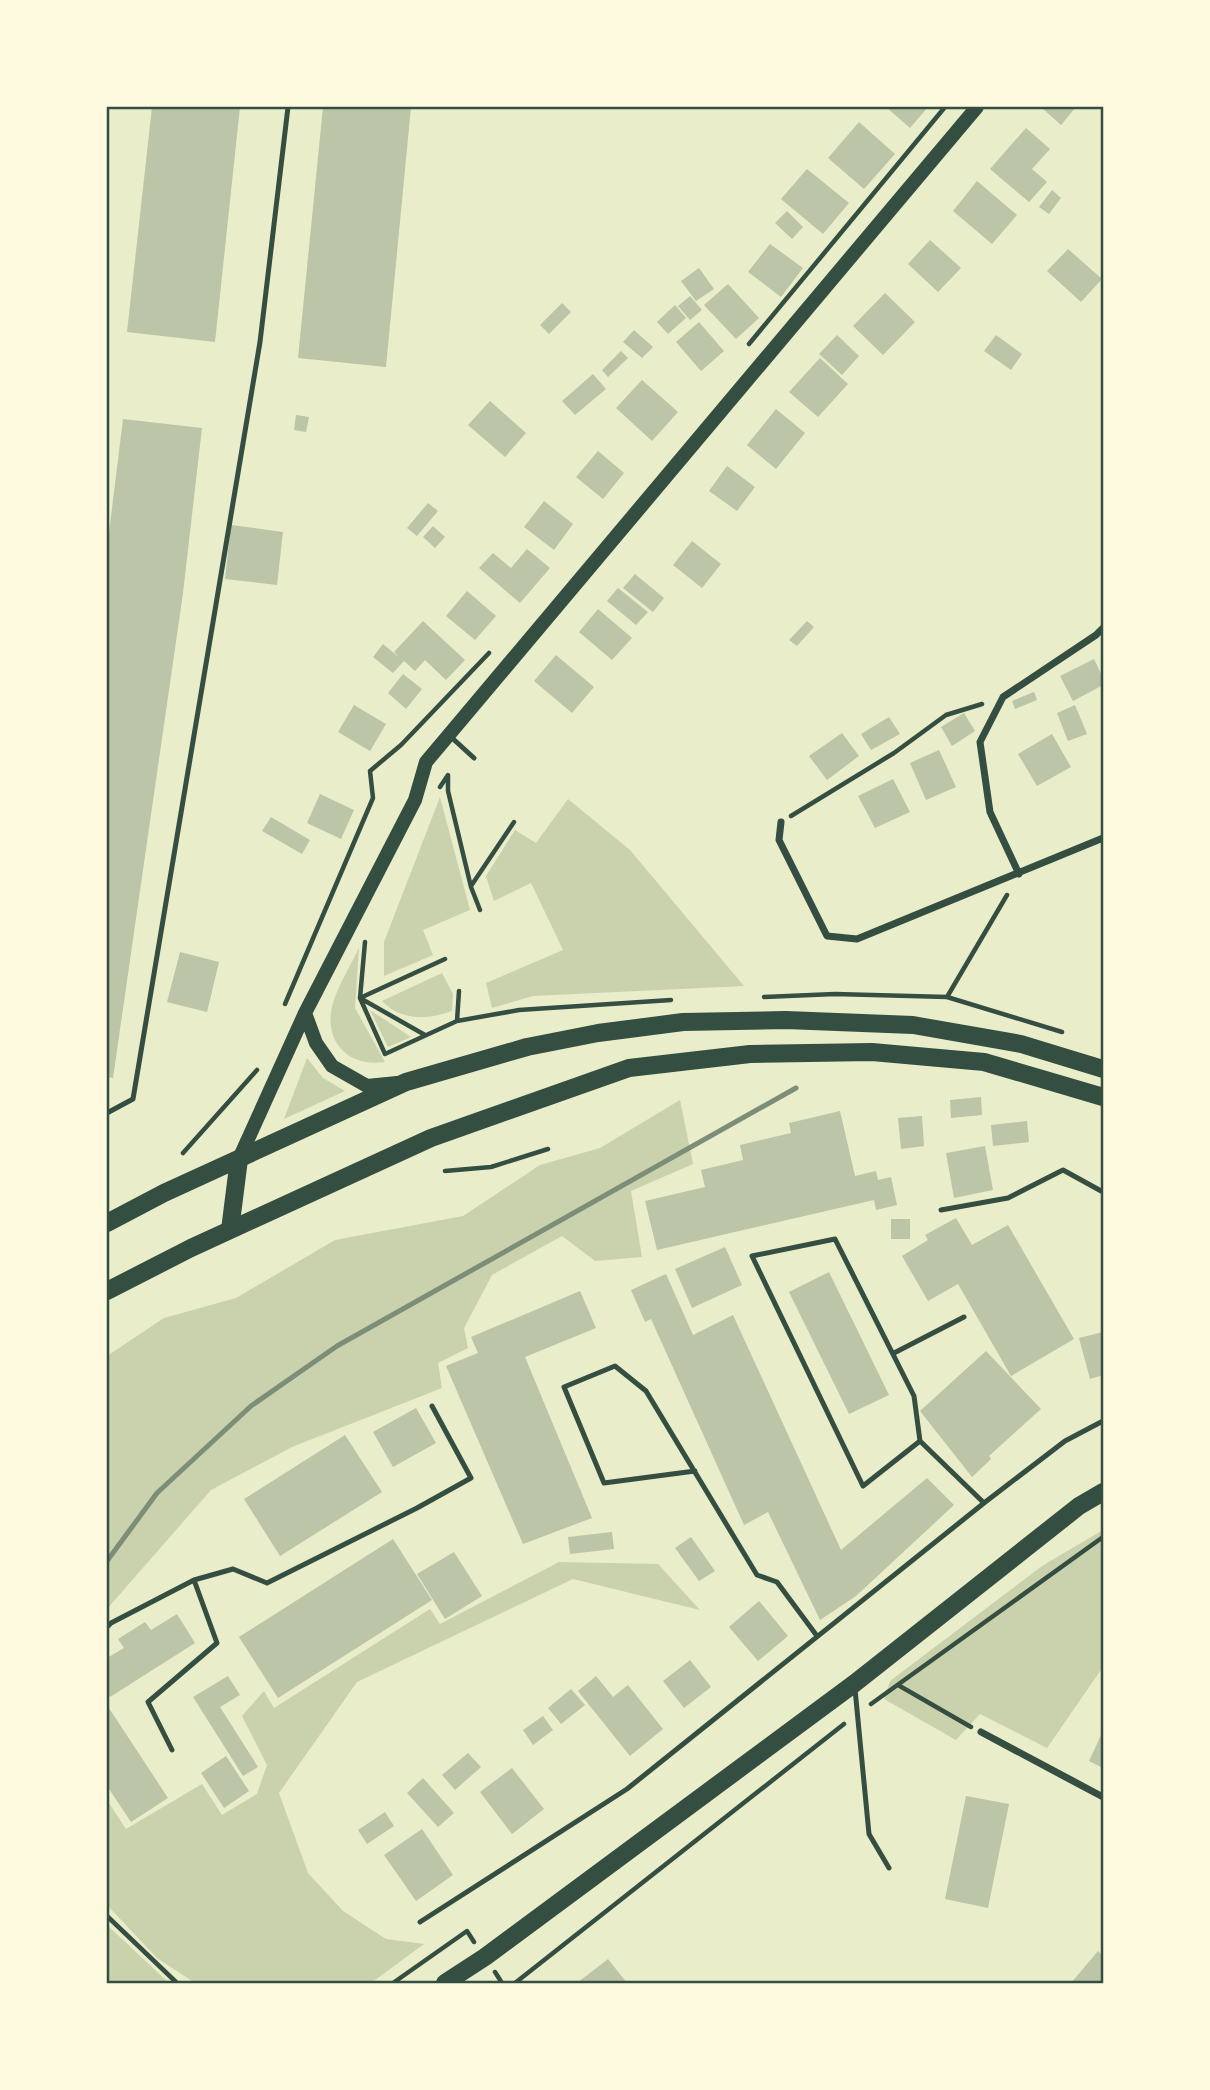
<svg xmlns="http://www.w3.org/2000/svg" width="1210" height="2090" font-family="'Exo 2',sans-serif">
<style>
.green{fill:#cad2ad}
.building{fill:#bcc5a7}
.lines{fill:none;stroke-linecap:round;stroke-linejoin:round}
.path{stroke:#344e41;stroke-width:4.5}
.service{stroke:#344e41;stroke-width:5}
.minor{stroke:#344e41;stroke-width:7}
.secondary{stroke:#344e41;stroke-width:14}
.primary{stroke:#344e41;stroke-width:18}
.rail{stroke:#7c8e77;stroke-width:5}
.neatline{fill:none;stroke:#344e41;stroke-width:2.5}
</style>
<rect width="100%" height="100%" fill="#e9edc9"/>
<path class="green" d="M440,797L470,910L423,930L433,955L384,976V942Z
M568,799L630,850L744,986L533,996L492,1008L486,983L563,950L531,883L494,901L486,876L515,830L536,843Z
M359,948L355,1008L385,1062C344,1068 320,1036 335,997C341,981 351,964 359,948Z
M442,973L453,994L452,1011C428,1020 401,1021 382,1001Z
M370,1010L411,1037L388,1047Z
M307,1058L323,1078L345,1091L284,1119Z
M680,1100L693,1164L631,1191L642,1257L595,1261L562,1236L492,1275L464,1328L468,1348L438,1363L442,1388L292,1447L211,1490L107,1609V1356L164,1318L236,1298L335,1240L463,1216L540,1165L600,1148Z
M1103,1530V1667L1047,1748L980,1714L956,1740L884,1699L890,1681L1042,1566Z
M559,1562L658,1564L700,1610L573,1579L357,1682L279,1793L308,1873L343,1911L386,1939L424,1944L371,1983H195L157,1958L107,1905V1800L126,1829L202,1784L222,1815L257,1794L267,1765L242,1716L264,1691L274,1708L430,1609L440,1624Z
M107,1925L169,1983H107Z"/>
<path class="building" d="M152,107H240L215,342L127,332Z
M323,107H411L386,367L298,358Z
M886,107H928L910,128Z
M1043,107H1076L1061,125L1042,108Z
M859,122L895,154L864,189L828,158Z
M1026,128L1050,149L1032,169L1047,182L1029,202L990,169Z
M807,169L849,203L823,234L781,199Z
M977,181L1017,215L992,244L953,211Z
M1052,190L1061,198L1049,214L1039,207Z
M787,211L803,227L792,239L775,223Z
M930,240L961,268L938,292L908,264Z
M770,244L803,268L781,297L748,272Z
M1068,249L1102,279L1081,302L1047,271Z
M699,268L714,289L696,301L681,281Z
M728,284L759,318L736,339L704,305Z
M885,293L915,322L883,355L853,326Z
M690,296L702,310L690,320L678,306Z
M562,303L571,312L549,334L540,325Z
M675,305L686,318L668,334L657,322Z
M699,322L724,351L701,371L676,342Z
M634,330L653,347L642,358L623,342Z
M837,335L859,356L842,375L819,354Z
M996,335L1022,354L1011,370L984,351Z
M621,351L628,358L608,377L602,370Z
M820,358L848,384L818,417L789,392Z
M593,374L606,389L575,415L562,401Z
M642,380L678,412L652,441L616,408Z
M490,401L526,433L505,457L468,425Z
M776,409L805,433L776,469L747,445Z
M296,415L309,417L306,432L294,430Z
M123,419L202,428L183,593L113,1078L107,1077V549Z
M598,451L624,473L603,499L576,477Z
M727,466L755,487L737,511L709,491Z
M544,501L573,524L554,550L524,527Z
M428,503L438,511L417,536L407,528Z
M231,525L283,532L277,585L225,579Z
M433,526L445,537L435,548L423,537Z
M692,541L721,564L702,588L673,565Z
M527,549L550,568L520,603L479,568L493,553L511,568Z
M635,574L664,598L653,612L623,588Z
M618,588L648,612L636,625L607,601Z
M467,591L496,616L475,640L446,616Z
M598,609L632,638L612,660L579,632Z
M423,621L465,660L446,680L425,660L415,671L404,661L393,673L373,657L383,644L400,658L394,652Z
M807,621L814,627L797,646L789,640Z
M556,655L594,687L572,713L534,681Z
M1094,659L1103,678V685L1073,701L1060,676Z
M403,674L422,689L406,709L388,693Z
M1034,692L1037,700L1015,709L1012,701Z
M354,705L386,724L370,751L338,732Z
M1075,705L1087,734L1068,741L1057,713Z
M964,713L975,731L952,746L941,727Z
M889,717L900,734L871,750L861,734Z
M842,733L859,756L827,780L809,756Z
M1052,734L1071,767L1037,786L1018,754Z
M939,750L956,787L926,800L910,763Z
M893,779L910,812L875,828L858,796Z
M320,794L354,810L341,839L307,823Z
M271,817L310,840L302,854L262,831Z
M180,952L219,962L207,1012L167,1002Z
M981,1097L982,1115L951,1118L950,1100Z
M840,1111L855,1176L876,1171L878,1180L891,1177L897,1205L876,1210L874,1200L657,1250L645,1201L705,1187L701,1170L743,1160L740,1145L791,1133L789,1123Z
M922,1116L924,1146L901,1149L898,1118Z
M1027,1121L1029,1142L993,1146L991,1125Z
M985,1146L993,1190L954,1198L946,1153Z
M956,1218L972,1245L1008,1225L1074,1339L1011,1376L958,1284L928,1301L902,1256L928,1240L925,1235Z
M891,1219H910V1239H891Z
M725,1247L742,1285L692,1308L675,1269Z
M829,1272L889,1395L849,1414L789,1292Z
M666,1274L693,1335L733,1315L841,1550L927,1478L954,1505L856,1596L820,1620L768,1512L744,1525L651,1319L645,1322L631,1290Z
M580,1291L596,1328L525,1357L592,1518L523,1544L446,1366L478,1353L471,1337Z
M1103,1332V1375L1090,1379L1079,1338Z
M986,1351L1041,1409L989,1456L991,1459L972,1477L920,1411Z
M416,1408L436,1443L393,1467L373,1432Z
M345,1435L382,1492L280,1556L244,1499Z
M612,1532L614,1549L570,1554L568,1537Z
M691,1537L715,1571L699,1581L675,1548Z
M393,1539L432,1600L278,1698L239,1637Z
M454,1552L482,1596L445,1619L417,1574Z
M759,1601L788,1636L758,1661L729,1627Z
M177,1614L195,1643L110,1697L107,1692V1658L124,1648L118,1639L145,1622L151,1630Z
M690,1660L711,1687L684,1708L663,1681Z
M228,1676L240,1695L220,1707L258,1767L243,1776L193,1697Z
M596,1676L613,1697L628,1685L663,1729L630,1756L578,1691Z
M571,1689L585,1705L561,1724L548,1708Z
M107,1705L168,1798L131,1822L107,1786Z
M543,1716L553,1730L533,1745L523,1730Z
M1103,1731V1768L1089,1761Z
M468,1753L481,1767L455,1790L442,1775Z
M226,1756L249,1791L224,1808L201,1773Z
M512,1768L544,1809L512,1834L480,1792Z
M423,1778L454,1813L438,1827L407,1793Z
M966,1796L1009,1804L988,1908L945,1899Z
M385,1812L394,1826L367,1844L358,1830Z
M422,1829L453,1875L416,1901L384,1855Z
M1098,1951L1103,1956V1983H1071Z
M608,1959L627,1983H577Z"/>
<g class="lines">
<path class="path" d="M749,344L945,107
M440,787L448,775V791L471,887L480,910
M791,816L894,753L946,715L982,704
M471,886L514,822
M365,942L360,998L425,1035
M445,959L360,998L385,1054L457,1021L459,991
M764,997L835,994L947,997L1062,1032
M947,997L1007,895
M285,1004L373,798L370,771L401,745L489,653
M457,1021L519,1010L671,1000
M183,1153L257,1070
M445,1171L491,1167L548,1149
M898,1685L971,1727
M871,1704L1103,1537
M107,1916L177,1983
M495,1972L502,1983
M393,1983L467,1931L474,1942
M515,1983L844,1724"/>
<path class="service" d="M451,737L474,758
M107,1113L133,1099L260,342L288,107
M941,1210L1008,1198L1063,1170L1103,1192
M894,1353L964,1317
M920,1441L863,1486L752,1256L835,1239L914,1396L920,1441L984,1503
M695,1471L604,1483L564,1387L615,1366L646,1391L757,1575L777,1582L817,1636
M107,1627L111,1623L194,1580L233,1569L267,1583L417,1508L471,1478L432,1406
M855,1689L869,1834L889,1868
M172,1750L148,1702L217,1643L194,1580
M420,1922L627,1789L984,1503L1065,1441L1103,1421"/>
<path class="minor" d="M781,822L779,840L827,936L857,939L1103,838
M1019,874L990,812L980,742L1003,697L1096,635L1103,628
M981,1732L1103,1797"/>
<path class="secondary" d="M305,1013L316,1043L332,1066L367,1086L397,1083
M239,1159L305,1013L415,800L426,762L977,107"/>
<path class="primary" d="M107,1223L164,1193L406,1082L527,1047L598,1033L683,1022L786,1020L913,1025L1021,1044L1103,1069
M230,1230L239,1159
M107,1291L191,1248L431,1138L629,1068L750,1054L872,1052L984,1062L1103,1097
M445,1983L485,1957L855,1683L1079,1506L1103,1492"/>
<path class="rail" d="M107,1561L157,1493L251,1406L337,1346L796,1088"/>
</g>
<rect width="1210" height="2090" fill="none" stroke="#fefae0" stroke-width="217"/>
<rect x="108" y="108" width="994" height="1874" class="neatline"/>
</svg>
